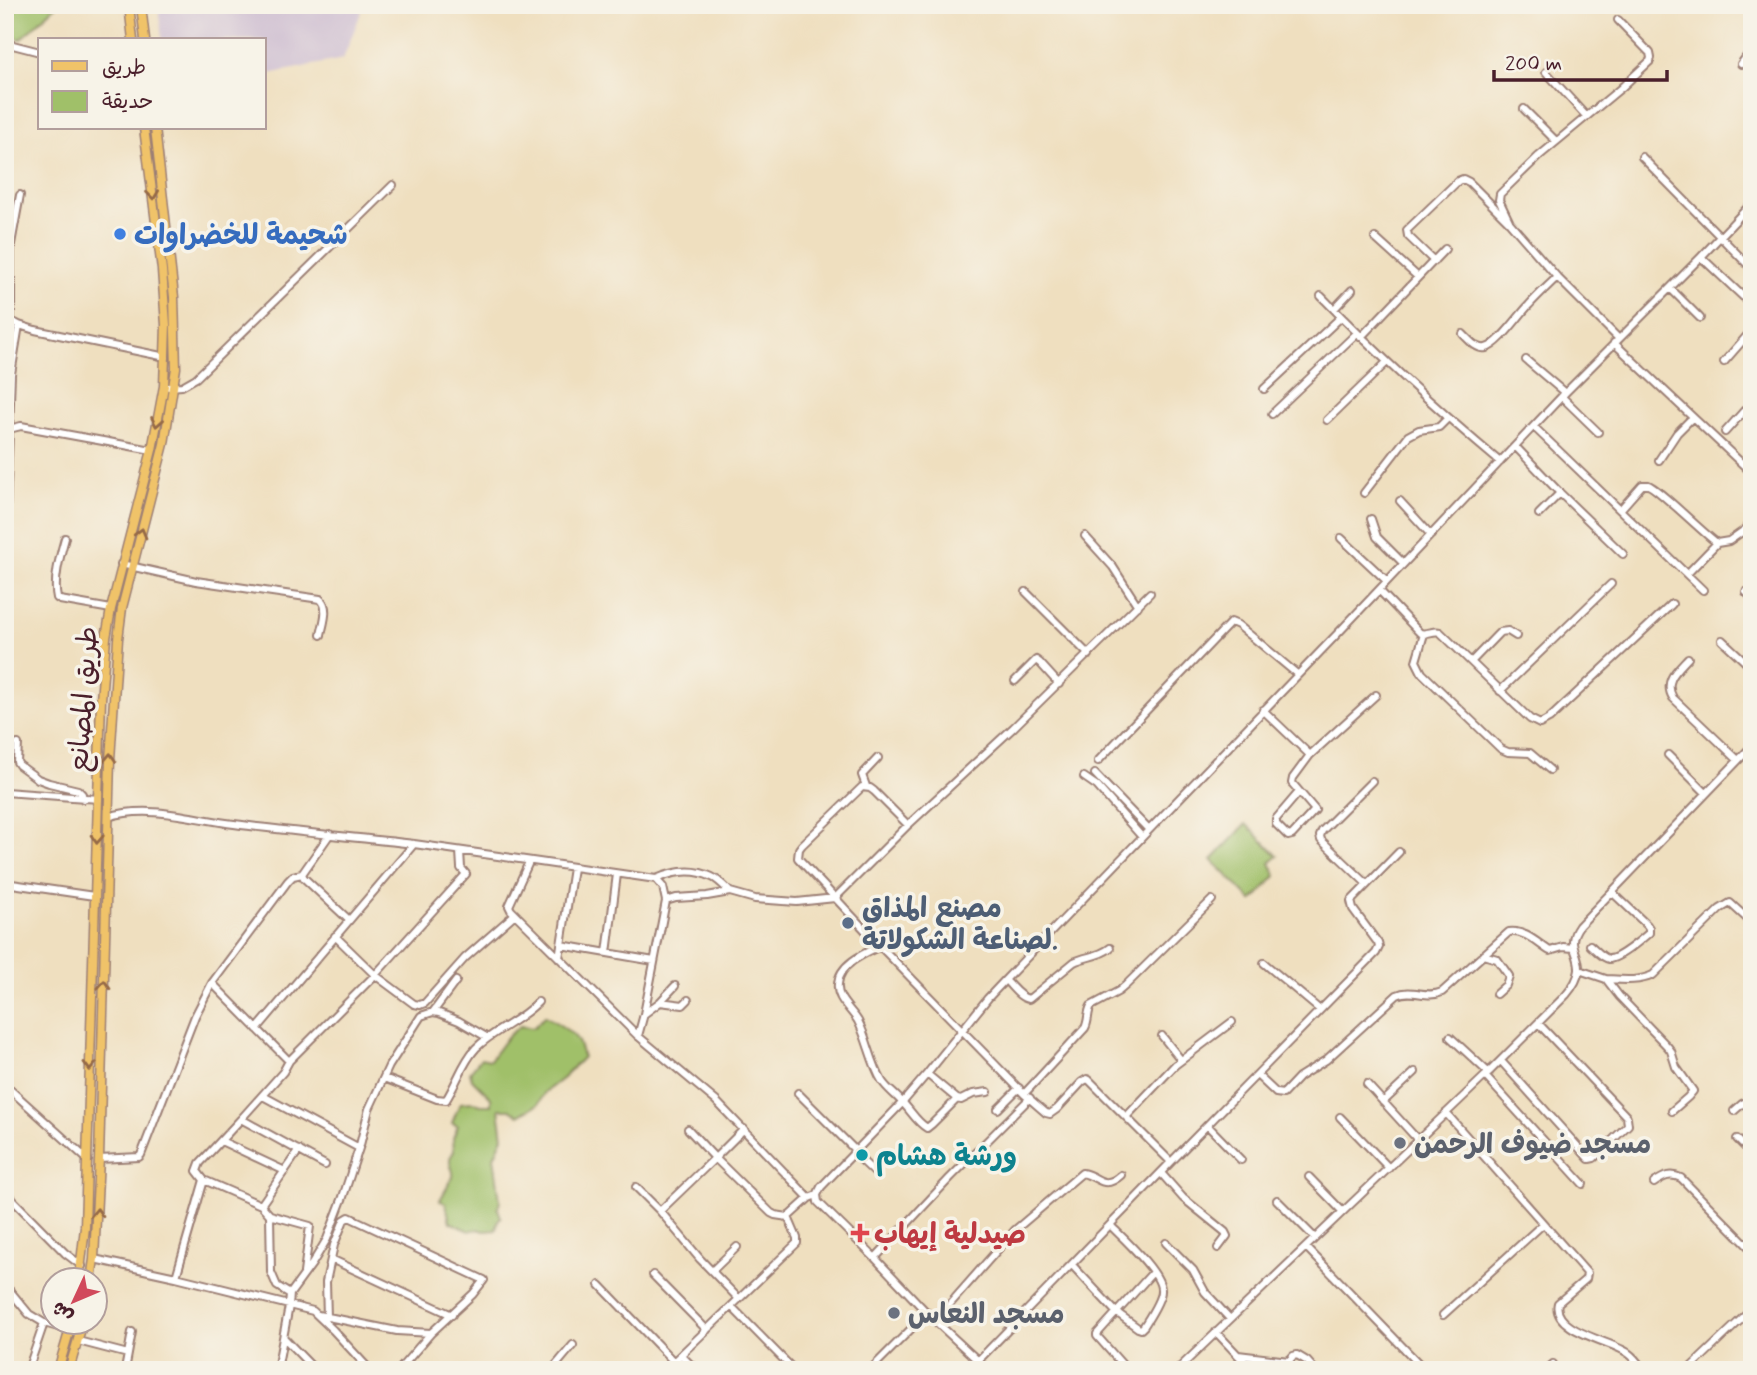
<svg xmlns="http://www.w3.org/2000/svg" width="1757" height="1375" font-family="Mynerve,'Playpen Sans Arabic',sans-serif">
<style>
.industrial{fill:#cebed1}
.green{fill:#a0c069;stroke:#75704a;stroke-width:2}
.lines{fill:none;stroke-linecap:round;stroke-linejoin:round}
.minor-casing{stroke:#9c7f75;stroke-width:10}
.major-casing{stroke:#9c7f75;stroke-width:11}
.minor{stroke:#fff;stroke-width:6}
.major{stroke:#f0c369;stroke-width:8}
.oneway{stroke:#956947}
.shop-dot{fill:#3f7fe0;stroke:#f7f3e8;stroke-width:2.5}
.service-dot{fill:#5c6f8a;stroke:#f7f3e8;stroke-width:2.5}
.worship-dot{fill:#6b7280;stroke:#f7f3e8;stroke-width:2.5}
.culture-dot{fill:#0f9aa8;stroke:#f7f3e8;stroke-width:2.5}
.health-dot{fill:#e0444e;stroke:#f7f3e8;stroke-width:2.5}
.labels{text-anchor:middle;stroke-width:7;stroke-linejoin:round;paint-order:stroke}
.shop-label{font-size:28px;font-weight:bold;fill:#366cbe;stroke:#f7f3e8;text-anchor:start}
.street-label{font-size:28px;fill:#4a1f2b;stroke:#f7f3e8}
.service-label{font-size:28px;font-weight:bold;fill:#4e5e75;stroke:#f7f3e8;text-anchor:start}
.worship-label{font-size:28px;font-weight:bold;fill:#5b616d;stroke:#f7f3e8;text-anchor:start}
.culture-label{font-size:28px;font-weight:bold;fill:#0d838f;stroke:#f7f3e8;text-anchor:start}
.health-label{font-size:28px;font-weight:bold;fill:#be3a42;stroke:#f7f3e8;text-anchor:start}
</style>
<rect width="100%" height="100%" fill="#f7f3e8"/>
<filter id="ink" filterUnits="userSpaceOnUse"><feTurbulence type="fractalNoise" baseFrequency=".0143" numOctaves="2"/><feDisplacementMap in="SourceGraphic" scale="14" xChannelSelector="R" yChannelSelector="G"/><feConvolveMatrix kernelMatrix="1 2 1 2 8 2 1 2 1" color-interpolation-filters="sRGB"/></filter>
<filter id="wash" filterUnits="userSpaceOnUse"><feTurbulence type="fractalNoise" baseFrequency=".00686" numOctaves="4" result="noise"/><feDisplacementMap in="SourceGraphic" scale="28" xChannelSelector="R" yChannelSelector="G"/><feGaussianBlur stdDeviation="1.57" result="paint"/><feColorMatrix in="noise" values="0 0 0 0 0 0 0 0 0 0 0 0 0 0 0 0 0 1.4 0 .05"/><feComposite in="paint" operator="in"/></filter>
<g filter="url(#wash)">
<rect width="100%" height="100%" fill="#efdfbf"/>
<path class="industrial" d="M158,5H364L343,59L264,75V40H162Z"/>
<path class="green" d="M5,5H57L21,39L5,36Z
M1246,824L1278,856L1270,863L1276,876L1252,901L1212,860Z
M545,1016C552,1020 574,1033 577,1040C580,1045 581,1051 583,1057L563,1078L545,1092L538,1104L519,1115L510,1109H499L503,1137L494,1157L500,1201L498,1209L501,1217L498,1220L496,1230L484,1231L478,1229L469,1231L450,1222L446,1204L440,1200L453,1177V1172L450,1164V1158L454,1151L453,1138L458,1126L452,1123L460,1103L473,1102L481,1105H491V1098L472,1079L470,1072L481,1058L490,1060L508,1036L520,1026L533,1028Z"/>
</g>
<g filter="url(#ink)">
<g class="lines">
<g class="minor-casing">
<path id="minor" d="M5,43L40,52
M1741,64L1752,49
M1546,72L1586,116
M1524,109L1556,141
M1642,157L1752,269
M1509,221L1499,200L1500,194L1539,156L1621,88L1650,61L1651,58L1650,53L1618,20
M1375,238L1418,277
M1701,257L1752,305
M1434,261L1408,236L1407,230L1458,181L1463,179L1469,182L1510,223L1557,277L1619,339
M1670,288L1700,318
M1321,296C1378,355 1438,410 1500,462
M1334,309L1352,290
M5,318L19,325L35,330L166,357
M11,321V244L20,195
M1463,334C1469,340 1477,350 1486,348C1499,345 1519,315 1529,305C1538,295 1548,286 1557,277
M1361,337L1445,249
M1614,343L1752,473
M1526,360L1565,393
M1724,362L1752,330
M169,387L182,386L196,378L393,185
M1264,389L1341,317
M1562,397L1598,432
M1272,414L1357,333
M1327,420L1387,362
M1534,427L1703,590
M6,428L9,429L21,426L152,450
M1725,432L1752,402
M1515,446L1560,493L1623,554
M1659,460L1677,433L1692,418
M1364,493L1408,436L1419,430L1439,427L1448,418
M1400,501L1431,535
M1620,510L1642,485C1644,485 1646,485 1648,485C1657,487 1703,533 1717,543
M1539,514L1560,493
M1371,519L1377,537L1403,563
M1085,536L1113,567L1138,606
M65,538C60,556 53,580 57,598L60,600L111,609
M1341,538L1387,581
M5,542L11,374L19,325
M121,564L196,581L320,599C330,607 323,624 321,635
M1687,574L1717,543L1729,541L1746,529L1752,521
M1379,590L1420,633C1427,635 1433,630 1440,632L1530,719L1540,724L1549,719L1672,604
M1026,592L1089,655
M1746,592L1752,598
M1424,634L1416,661L1422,673L1501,749L1508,752L1530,753L1550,770
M1722,640L1752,668
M1688,658C1677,670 1663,681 1673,698L1738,760
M1471,662L1497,635L1500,632L1508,631L1516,636
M1015,681L1036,660L1040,663L1059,684
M1500,691L1611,584
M1263,710L1310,755L1293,778L1292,783L1315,810L1292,835L1288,836L1276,824V819L1299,792
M18,744L17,762L19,765L38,779L49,783L78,790L82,794L83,799
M1310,755L1376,695
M1668,755L1706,793
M1098,761L1231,622L1238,625L1297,674
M1095,774L1149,830
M1084,777L1097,786L1142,837
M866,786L862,775L878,758
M5,792L99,799
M108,817C149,804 193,819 234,824C294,832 354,837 414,844C495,855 576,868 656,879L663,887L666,901L644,1014
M908,825L874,791L870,788L862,787L802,845L799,849L798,858L880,946L1024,1094
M529,862L509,906L511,910L638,1036
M302,874L304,878L349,920
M656,879C674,871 694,868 712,877C719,880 725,887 730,892
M5,883L94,896
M1367,884L1321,840L1320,836L1322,831L1372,781
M666,901L676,898L707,896L730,892L755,899L797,902L835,898L908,825L1013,728L1150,593
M335,936L375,975L414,1004L420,1005L425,1003L465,958L515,914
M561,945L654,961
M1590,945C1595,949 1602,958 1609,959C1618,959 1642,939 1649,933V928L1647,925L1612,892
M880,946C865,953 839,964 838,984C836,999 851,1009 858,1021C868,1040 871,1063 882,1081C887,1089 895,1094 901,1101C910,1109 916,1122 927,1128L932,1124L957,1099
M607,953L617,874
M1483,955L1497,959L1509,976L1506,985L1496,994
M559,958L573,868
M1264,963L1320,1010
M1579,970L1606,979L1619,996L1668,1047L1671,1051L1676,1067L1693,1091L1688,1097L1672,1111
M1606,979C1623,980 1638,982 1653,975L1720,909L1730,903L1752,923
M1005,980C1012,986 1019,998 1029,999L1074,962C1086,956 1099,957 1110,948
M212,983L289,1061
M688,1000L683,1005L660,1002L644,1014L638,1036L716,1101L809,1198
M660,1002L675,986
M433,1012L456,981
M257,1029L414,844
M1162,1036L1181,1060
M1450,1037L1489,1073
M1501,1061L1589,1159L1594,1158L1628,1125L1627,1117L1538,1023
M927,1074L957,1099L961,1100L973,1094L988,1092
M1257,1075L1276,1093L1283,1094L1299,1077L1326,1060L1397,995C1412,988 1427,999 1442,992L1509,932C1525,930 1537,943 1550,951L1563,947L1573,948
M1485,1076L1583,1184
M384,1078L437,1099L446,1100C457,1083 462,1063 476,1048C494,1030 520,1021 538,1002
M1367,1084L1418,1140
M5,1085L88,1160
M798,1093L855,1150
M263,1096L359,1148
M1383,1102L1415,1072
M998,1109L1019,1088
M1734,1111L1742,1104L1752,1099
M1446,1113L1587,1273L1586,1279L1558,1303C1551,1331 1612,1341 1628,1353C1634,1357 1639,1364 1643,1370
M1126,1117L1175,1065L1232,1022
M1340,1117L1389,1168
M241,1119L283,1072L289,1061L375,975L466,874L461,868L460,851
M1208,1126L1241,1160
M688,1129L715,1158L744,1129
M1737,1139L1752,1154
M221,1141L285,1171
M853,1152L874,1172
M99,1159L139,1157L141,1155L195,1016L212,983L288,881L293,876L302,874L330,834
M1171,1162L1376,953L1379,947L1378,943L1353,909L1351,901L1399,852
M1161,1173L1183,1198L1225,1232L1227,1236L1218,1248
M1309,1177L1342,1211
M1654,1183C1664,1176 1670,1173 1681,1178L1752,1250
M636,1187L660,1211
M5,1192L65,1253L82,1266
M817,1195L818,1202L875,1258L931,1317L988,1370
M1277,1200L1315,1238
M261,1205L299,1150
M270,1215L310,1226L304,1273
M1166,1243L1193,1270L1205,1292L1230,1319
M1306,1247L1425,1370
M875,1258L950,1178L1030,1098
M94,1259L176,1277L313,1311L333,1330L370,1370
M331,1259L452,1315
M1072,1265L1116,1312L1138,1328L1141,1329L1144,1326C1149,1318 1161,1300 1161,1291C1163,1274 1122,1237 1110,1225
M712,1271L737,1247
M653,1275L707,1330
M176,1277L204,1180
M600,1285L674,1362
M5,1292L7,1290L10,1291L29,1314L44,1323
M290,1294L277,1286L271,1272L270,1215L261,1205L204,1180L197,1171L200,1163L241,1119L325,1165
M739,1299L700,1259L660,1211L715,1158L771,1213L775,1215L788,1217
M732,1307L794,1370
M318,1315L397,1331L431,1333L473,1294L484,1280L349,1217L344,1220L334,1245L326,1282L327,1317
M1443,1315L1543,1224
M935,1321L1015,1230L1082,1173C1099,1176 1103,1191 1121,1175
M1216,1332L1252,1370
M284,1338L315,1370
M78,1341L128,1354L125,1370
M128,1354L132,1332
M681,1355L696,1370
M1238,1355L1289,1361L1293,1356L1297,1355L1307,1361L1315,1370
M28,1370L44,1323L80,1333
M277,1370L289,1306L290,1294L312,1264L327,1239L343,1197L360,1145L369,1109L389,1066L421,1016L433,1012L439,1013L459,1021L488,1038
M399,1370L431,1333
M552,1370L573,1345
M665,1370L797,1243V1238L788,1217L809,1198L817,1195L821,1187L903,1102L927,1074L988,998L1005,980L1341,630L1565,393L1701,257L1752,203
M870,1370L927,1313
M969,1370L1171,1162L1089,1080L1087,1079L1082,1082L1057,1109L1050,1114L1046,1113L1024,1094L1085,1028C1089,1021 1087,1013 1091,1006L1119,991L1126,985L1212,900
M1127,1370L1097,1336V1334L1153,1272
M1177,1370L1485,1076L1566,995C1572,988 1578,979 1579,970C1580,951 1565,946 1579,926L1752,746
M1546,1370L1553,1364
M1688,1370L1752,1309"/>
</g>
<g class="major-casing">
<path id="major" d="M129,5L133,40
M141,5L145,40
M79,1280L85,1227L101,700L106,638L111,609L152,450L164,386L166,325L162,270L144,128
M91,1280L94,1259L99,1159L110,760L118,639L122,608L164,444L176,368L174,297L155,128
M58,1370L72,1322
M69,1370L83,1322"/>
</g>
<use href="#minor" class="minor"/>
<use href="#major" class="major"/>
</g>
<defs><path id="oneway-chevron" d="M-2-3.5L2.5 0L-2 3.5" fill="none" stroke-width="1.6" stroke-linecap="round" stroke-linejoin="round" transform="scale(1.75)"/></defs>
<g class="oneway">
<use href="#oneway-chevron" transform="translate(153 195) rotate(83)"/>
<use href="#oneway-chevron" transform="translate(157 422) rotate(100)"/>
<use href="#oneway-chevron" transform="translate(141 533) rotate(-75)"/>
<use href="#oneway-chevron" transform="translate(110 758) rotate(-88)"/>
<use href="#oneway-chevron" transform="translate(97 839) rotate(93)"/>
<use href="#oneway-chevron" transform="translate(104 985) rotate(-88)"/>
<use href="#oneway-chevron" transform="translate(90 1066) rotate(91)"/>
<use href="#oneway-chevron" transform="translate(97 1213) rotate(-88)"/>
</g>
</g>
<circle class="shop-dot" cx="120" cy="234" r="7"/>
<circle class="service-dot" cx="848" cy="923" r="7"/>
<g class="worship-dot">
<circle cx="1400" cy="1143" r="7"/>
<circle cx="894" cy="1313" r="7"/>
</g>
<circle class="culture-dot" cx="862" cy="1155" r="7"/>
<path class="health-dot" d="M856.5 1222.5h7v7h7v7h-7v7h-7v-7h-7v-7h7z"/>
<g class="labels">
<g class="shop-label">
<text x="134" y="244">شحيمة للخضراوات</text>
</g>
<g class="street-label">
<text transform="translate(82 699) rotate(-86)" y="10">طريق المصانع</text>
</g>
<g class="service-label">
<text x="862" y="917">مصنع المذاق<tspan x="862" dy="32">لصناعة الشكولاتة.</tspan></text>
</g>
<g class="worship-label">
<text x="1414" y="1153">مسجد ضيوف الرحمن</text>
<text x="908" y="1323">مسجد النعاس</text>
</g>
<g class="culture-label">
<text x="876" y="1165">ورشة هشام</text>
</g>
<g class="health-label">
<text x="874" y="1243">صيدلية إيهاب</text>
</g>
</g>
<rect width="1757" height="1375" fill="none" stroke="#f7f3e8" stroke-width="28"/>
<rect x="38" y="38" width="228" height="91" fill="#f7f3e8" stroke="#b29e9c" stroke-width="2"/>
<rect x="52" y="61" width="35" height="10" fill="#f0c369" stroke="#b29e9c" stroke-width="2"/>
<text x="102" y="74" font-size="21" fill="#4a1f2b">طريق</text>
<rect x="52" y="91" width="35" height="21" fill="#a0c069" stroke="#b29e9c" stroke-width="2"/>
<text x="102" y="108" font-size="21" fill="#4a1f2b">حديقة</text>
<g transform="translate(74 1301) rotate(226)"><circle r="33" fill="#f7f3e8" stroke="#b29e9c" stroke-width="2"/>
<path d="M0-5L12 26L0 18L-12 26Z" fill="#d1495b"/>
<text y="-10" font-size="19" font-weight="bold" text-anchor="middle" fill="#4a1f2b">ش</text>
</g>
<path d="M1494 70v10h173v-10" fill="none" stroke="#4a1f2b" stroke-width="3.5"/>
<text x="1505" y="70" font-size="21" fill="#4a1f2b" stroke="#f7f3e8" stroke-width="5" paint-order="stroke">200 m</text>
</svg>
